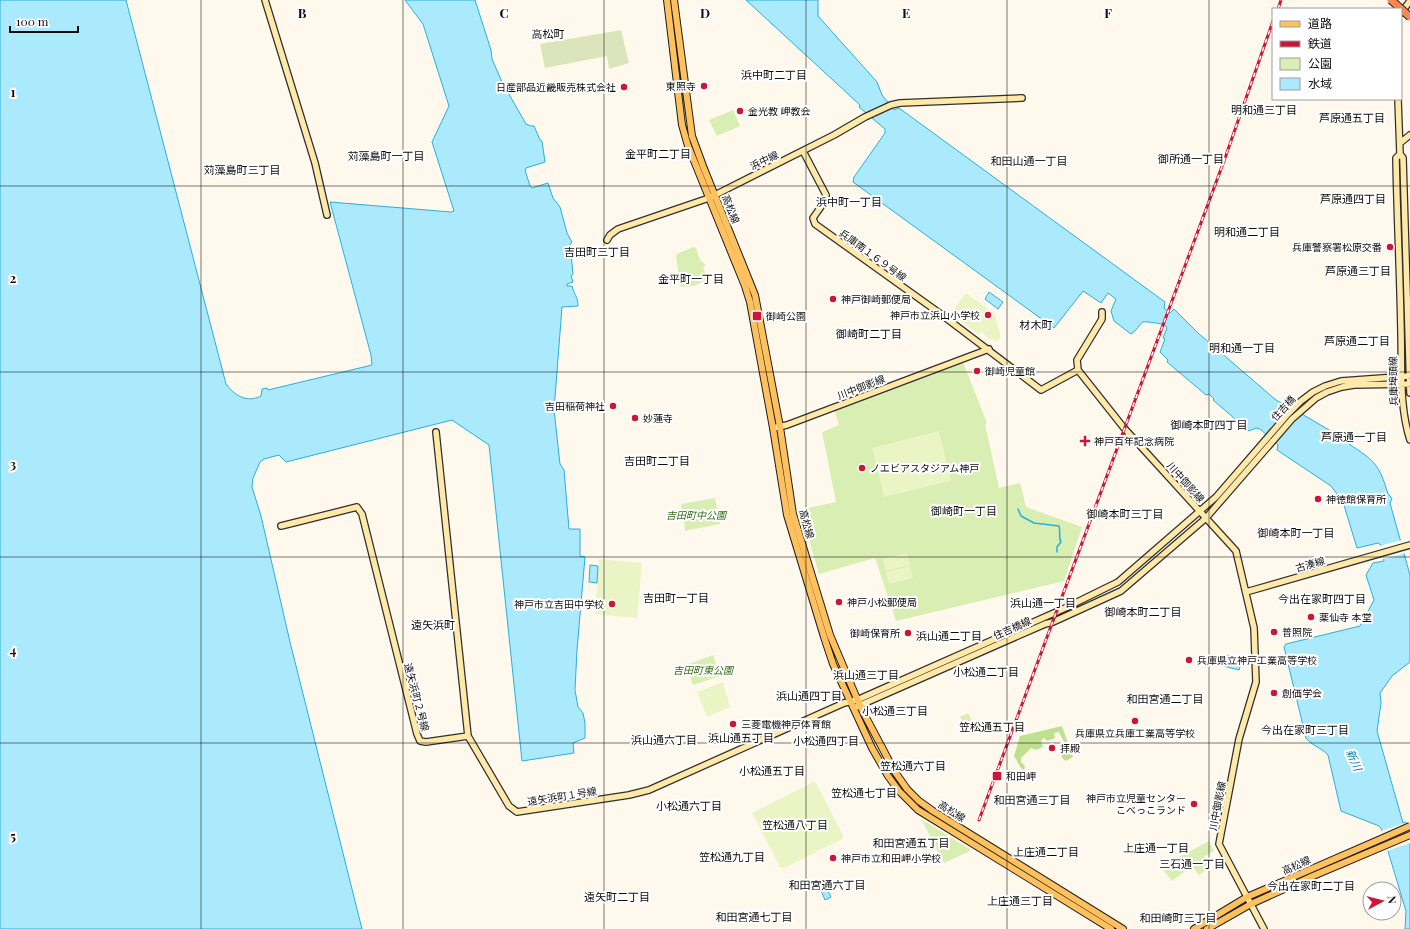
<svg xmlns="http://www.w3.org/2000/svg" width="1410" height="929" font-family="'Playfair Display','Noto Sans JP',serif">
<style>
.green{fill:#d9eeb2}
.forest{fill:#bfe18f}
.cemetery{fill:#dce4bb}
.pitch{fill:#eaf4c5}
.water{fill:#abeafd;stroke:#2aaedc}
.pier{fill:#fff9ed}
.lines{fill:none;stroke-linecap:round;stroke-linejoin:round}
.stream{stroke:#2aaedc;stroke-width:1.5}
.secondary-casing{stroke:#2f2f2f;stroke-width:8}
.primary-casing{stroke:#1e1e1e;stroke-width:8}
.secondary{stroke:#ffe9a8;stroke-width:5.5}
.primary{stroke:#ffc15d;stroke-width:6}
.rail-casing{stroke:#cc1638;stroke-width:3}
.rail{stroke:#fff;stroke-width:1.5;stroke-dasharray:4.5;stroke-linecap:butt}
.primary-bridge-casing{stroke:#1e1e1e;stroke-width:8;stroke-linecap:butt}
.highway-bridge-casing{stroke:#1e1e1e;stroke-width:9;stroke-linecap:butt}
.primary-bridge{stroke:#ffc15d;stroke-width:6}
.highway-bridge{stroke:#ff854b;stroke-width:7}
.grid{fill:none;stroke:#0d0d0d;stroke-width:1;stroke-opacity:0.55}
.poi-dot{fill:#cc1638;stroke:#fff;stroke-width:1.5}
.labels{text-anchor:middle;stroke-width:4;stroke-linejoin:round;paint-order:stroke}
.poi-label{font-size:10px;fill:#0d0d0d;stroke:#fff;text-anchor:start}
.street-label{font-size:10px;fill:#0d0d0d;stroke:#fff}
.park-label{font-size:10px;font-style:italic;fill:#346c16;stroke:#fff}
.neighbourhood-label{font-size:11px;fill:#0d0d0d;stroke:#fff}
.water-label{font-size:11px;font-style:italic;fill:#097cad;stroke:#fff}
.grid-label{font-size:13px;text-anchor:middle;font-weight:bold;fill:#0d0d0d;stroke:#fff;stroke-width:4;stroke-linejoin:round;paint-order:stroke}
</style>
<rect width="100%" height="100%" fill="#fff9ed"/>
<path class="green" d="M733,110L740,126L717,136L709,120Z
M693,247L696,248L700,260L706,265L703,267L708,279L694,286L682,287L680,286L676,256L677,254Z
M963,362L987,423L985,424L999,488L1020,483L1026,507L1082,527L1064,581L896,621L875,558L819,574L802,516L810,514L808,508L836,502L822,432L839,425L834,409Z
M715,498L720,524L684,531L685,529L681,504Z
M713,655L720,676L693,685L686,665Z
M968,713L976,729L969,732L960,717Z
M921,819L970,849V851L944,863Z
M1209,841L1214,851L1204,857L1210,868L1199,875L1192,866L1172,881L1162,868V866Z"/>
<path class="forest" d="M1062,726L1073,757L1066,761L1062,758V750L1066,746L1059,732L1054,733L1055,738L1047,741L1044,738L1041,741L1043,747L1036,750L1031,748L1021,758V762L1025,766L1024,770L1021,768L1014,756L1020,736Z"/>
<path class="cemetery" d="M621,30L629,63L609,69L607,56L545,68L540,44Z"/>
<path class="pitch" d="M966,293L995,314L1001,338L995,342L992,339L990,340L981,331L979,335L951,314Z
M939,431L951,481L884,497L872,448Z
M907,553L910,565L886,571L883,559Z
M599,559L642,563L637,618L595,614Z
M910,566L913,578L889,584L886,572Z
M723,682L730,707L707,717L697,692Z
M815,781L843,835L842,839L784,868L780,867L752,813Z"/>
<path class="water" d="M0,0H126L226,384C235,396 247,403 261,396L262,389L267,388L268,390L372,365L371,355L330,202L451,212L454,211L432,142L449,106L423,24L405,0H475L491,50L492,59L502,82L526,124L531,126H534L540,140L542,141L545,162L526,168L525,170L530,186L532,188L548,183L553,198L560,207L567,233L572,242L570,244L573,274L571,276L573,282L567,284V286H572C574,295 578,296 578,306L562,307L554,410L560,464L564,470L569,529H580V556L585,557L577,650L575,690L578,707L583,713L585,723V738L573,743L574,753L522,761L489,445L452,420L286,462L279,455L264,459L260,462L253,478L252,487L261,516L290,642L362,929H0Z
M746,0H818V16L877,82L882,95L894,110L899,108L1165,302L1164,308L1170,313L1174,309L1198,333L1276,400L1286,406H1288L1348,441L1349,444C1375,461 1379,464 1388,494L1390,496L1392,499L1390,503L1410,575V662L1392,676L1380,693L1381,703L1377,731L1403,823L1406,822L1410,836V929H1405L1406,911L1381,828L1379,826L1341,811L1328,755C1322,748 1312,746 1306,738L1284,647L1286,644L1360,626L1374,600L1366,575L1373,563L1384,561L1381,545L1378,543L1357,548L1343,502L1331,486L1277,450L1278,445L1260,429L1256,428L1249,431L1213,400L1214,399L1209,394L1206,395L1167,362L1168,360L1160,352L1165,339L1163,338L1167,328L1165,325C1163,324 1145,321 1143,322C1138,325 1138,330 1131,334L1114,321L1111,311L1116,299L1108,293L1101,303L1083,291L1054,328L853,182L854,177L885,133V129L859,107L860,105Z
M989,292L1003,302L998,309L985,299Z
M590,565L598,566L597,583L589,582Z
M1226,655L1242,660L1239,670L1223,666Z
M825,885L831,897L825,900L820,888Z"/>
<path class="pier" d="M1402,540L1406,553L1383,559L1379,546Z
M1408,822L1410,830V843L1387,851L1381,831Z"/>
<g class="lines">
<path class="stream" d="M1018,509L1021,516L1034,523L1059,526C1061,532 1058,537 1061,542L1057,547V552"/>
<g class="secondary-casing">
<path id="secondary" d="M265,0L315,163L327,215
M1401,13L1410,1
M1398,99L1400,154L1403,158L1410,393
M1400,143L1410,135
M803,151L826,195L825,201L813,218L815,224L938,312L1041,390L1078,370
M1400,154L1396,158C1397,216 1400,274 1401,332C1402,368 1399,405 1410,440
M607,240L610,235L618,229L709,198L834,135L865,117L891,105L900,103L1022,98
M1078,370L1124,428L1236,551L1254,628L1256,682L1239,739L1219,844L1264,929
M1078,370L1077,360L1102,319V312
M773,428L787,425L989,349
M281,526L357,507L362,514L417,734L420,741L426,742L468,736L436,432
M1246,592L1410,545
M856,707L1045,624L1053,622L1121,591L1206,518L1292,419L1316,398L1327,392L1342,387L1354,385L1410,384
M468,736L509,806L517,812L629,795L649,790L844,703L857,700L1063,609L1118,582L1216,497L1288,414L1301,401L1313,392L1325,386L1341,381L1410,376"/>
</g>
<g class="primary-casing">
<path id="primary" d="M667,0L682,125L688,146L745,286L750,302L773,428L787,515L824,637L833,664L872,748L888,776L899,791L918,810L1111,929
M674,0L692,136L703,166L755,295L780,427L793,514L830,635L860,706L895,772L907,789L919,801L933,811L1123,929
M1194,929L1247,897L1383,838
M1207,929L1251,904L1313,876L1410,835"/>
</g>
<use href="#secondary" class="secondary"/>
<use href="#primary" class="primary"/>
<g class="rail-casing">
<path id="rail" d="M1278,9L1281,0
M979,820L1224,161L1273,21"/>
</g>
<use href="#rail" class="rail"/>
<g class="primary-bridge-casing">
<path id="primary-bridge" d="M1383,838L1410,826"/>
</g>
<g class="highway-bridge-casing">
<path id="highway-bridge" d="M1391,0L1410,17"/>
</g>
<use href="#primary-bridge" class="primary-bridge"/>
<use href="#highway-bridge" class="highway-bridge"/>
</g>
<path class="grid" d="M201,0V929M403,0V929M604,0V929M806,0V929M1007,0V929M1209,0V929M0,186H1410M0,372H1410M0,557H1410M0,743H1410"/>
<g class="poi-dot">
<circle cx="704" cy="86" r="4"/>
<circle cx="624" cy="87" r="4"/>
<circle cx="740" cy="111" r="4"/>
<circle cx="1390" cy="247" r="4"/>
<circle cx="833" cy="299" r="4"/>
<circle cx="988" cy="315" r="4"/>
<rect x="752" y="311" width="10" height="10" rx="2"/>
<circle cx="977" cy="371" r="4"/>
<circle cx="613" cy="406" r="4"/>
<circle cx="635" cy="418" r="4"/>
<path d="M1083 435h4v4h4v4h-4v4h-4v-4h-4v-4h4z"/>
<circle cx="862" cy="468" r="4"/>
<circle cx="1318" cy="499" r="4"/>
<circle cx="839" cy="602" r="4"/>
<circle cx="612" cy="604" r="4"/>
<circle cx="1311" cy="617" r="4"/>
<circle cx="1274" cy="632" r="4"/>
<circle cx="908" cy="633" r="4"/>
<circle cx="1189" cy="660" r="4"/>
<circle cx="1274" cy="693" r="4"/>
<circle cx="1135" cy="721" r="4"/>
<circle cx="733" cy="724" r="4"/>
<circle cx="1052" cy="748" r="4"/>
<rect x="992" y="771" width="10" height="10" rx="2"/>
<circle cx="1194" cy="804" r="4"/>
<circle cx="833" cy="858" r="4"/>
</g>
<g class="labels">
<g class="poi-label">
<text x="696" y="90" text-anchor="end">東照寺</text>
<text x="616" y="91" text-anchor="end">日産部品近畿販売株式会社</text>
<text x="748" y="115">金光教 岬教会</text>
<text x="1382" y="251" text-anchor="end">兵庫警察署松原交番</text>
<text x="841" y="303">神戸御崎郵便局</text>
<text x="980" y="319" text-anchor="end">神戸市立浜山小学校</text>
<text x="766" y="320">御崎公園</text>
<text x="985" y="375">御崎児童館</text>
<text x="605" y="410" text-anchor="end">吉田稲荷神社</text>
<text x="643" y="422">妙蓮寺</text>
<text x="1094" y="445">神戸百年記念病院</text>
<text x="870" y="472">ノエビアスタジアム神戸</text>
<text x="1326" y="503">神徳館保育所</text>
<text x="847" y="606">神戸小松郵便局</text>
<text x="604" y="608" text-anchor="end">神戸市立吉田中学校</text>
<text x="1319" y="621">薬仙寺 本堂</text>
<text x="1282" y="636">普照院</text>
<text x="900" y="637" text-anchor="end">御崎保育所</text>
<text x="1197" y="664">兵庫県立神戸工業高等学校</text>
<text x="1282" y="697">創価学会</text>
<text x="741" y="728">三菱電機神戸体育館</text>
<text x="1135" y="737" text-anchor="middle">兵庫県立兵庫工業高等学校</text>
<text x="1060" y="752">拝殿</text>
<text x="1006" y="780">和田岬</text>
<text x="1186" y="802" text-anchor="end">神戸市立児童センター<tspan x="1186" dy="12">こべっこランド</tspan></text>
<text x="841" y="862">神戸市立和田岬小学校</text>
</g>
<g class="street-label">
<text transform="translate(764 160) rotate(-25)" y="4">浜中線</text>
<text transform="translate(731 209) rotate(68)" y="4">高松線</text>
<text transform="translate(873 255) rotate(36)" y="4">兵庫南１６９号線</text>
<text transform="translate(1393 381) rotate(-91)" y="4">兵庫埠頭線</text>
<text transform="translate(861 387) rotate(-21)" y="4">川中御影線</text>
<text transform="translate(1283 408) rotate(-47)" y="4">住吉橋</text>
<text transform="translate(1186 482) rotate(48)" y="4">川中御影線</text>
<text transform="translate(807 524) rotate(75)" y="4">高松線</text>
<text transform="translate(1310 564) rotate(-16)" y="4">古湊線</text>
<text transform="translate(1012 628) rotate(-24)" y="4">住吉橋線</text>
<text transform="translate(417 697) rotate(75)" y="4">遠矢浜町２号線</text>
<text transform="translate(562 796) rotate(-9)" y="4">遠矢浜町１号線</text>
<text transform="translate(1217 806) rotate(-79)" y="4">川中御影線</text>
<text transform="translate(952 811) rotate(32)" y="4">高松線</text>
<text transform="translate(1296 865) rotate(-24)" y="4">高松線</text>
</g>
<g class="park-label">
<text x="696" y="519">吉田町中公園</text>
<text x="703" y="674">吉田町東公園</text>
</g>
<g class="neighbourhood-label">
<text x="548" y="38">高松町</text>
<text x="774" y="79">浜中町二丁目</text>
<text x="1264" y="114">明和通三丁目</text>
<text x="1352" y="122">芦原通五丁目</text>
<text x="658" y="158">金平町二丁目</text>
<text x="386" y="160">苅藻島町一丁目</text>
<text x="1191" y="163">御所通一丁目</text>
<text x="1029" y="165">和田山通一丁目</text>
<text x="242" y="174">苅藻島町三丁目</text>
<text x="1353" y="203">芦原通四丁目</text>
<text x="849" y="206">浜中町一丁目</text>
<text x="1247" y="236">明和通二丁目</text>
<text x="597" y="256">吉田町三丁目</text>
<text x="1358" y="275">芦原通三丁目</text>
<text x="691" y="283">金平町一丁目</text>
<text x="1036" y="329">材木町</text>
<text x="869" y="338">御崎町二丁目</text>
<text x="1357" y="345">芦原通二丁目</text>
<text x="1242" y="352">明和通一丁目</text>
<text x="1209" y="429">御崎本町四丁目</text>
<text x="1354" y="441">芦原通一丁目</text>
<text x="657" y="465">吉田町二丁目</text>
<text x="964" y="515">御崎町一丁目</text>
<text x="1125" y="518">御崎本町三丁目</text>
<text x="1296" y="537">御崎本町一丁目</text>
<text x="676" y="602">吉田町一丁目</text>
<text x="1322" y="603">今出在家町四丁目</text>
<text x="1043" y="607">浜山通一丁目</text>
<text x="1143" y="616">御崎本町二丁目</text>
<text x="433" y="629">遠矢浜町</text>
<text x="949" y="640">浜山通二丁目</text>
<text x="986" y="676">小松通二丁目</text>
<text x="866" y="679">浜山通三丁目</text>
<text x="809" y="700">浜山通四丁目</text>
<text x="1165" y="703">和田宮通二丁目</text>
<text x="895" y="715">小松通三丁目</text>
<text x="992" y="731">笠松通五丁目</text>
<text x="1305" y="734">今出在家町三丁目</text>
<text x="741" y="742">浜山通五丁目</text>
<text x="664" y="744">浜山通六丁目</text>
<text x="826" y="745">小松通四丁目</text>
<text x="913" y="770">笠松通六丁目</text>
<text x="772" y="775">小松通五丁目</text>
<text x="864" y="797">笠松通七丁目</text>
<text x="1032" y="804">和田宮通三丁目</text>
<text x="689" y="810">小松通六丁目</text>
<text x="795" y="829">笠松通八丁目</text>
<text x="911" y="847">和田宮通五丁目</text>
<text x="1156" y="852">上庄通一丁目</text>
<text x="1046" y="856">上庄通二丁目</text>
<text x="732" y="861">笠松通九丁目</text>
<text x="1192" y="868">三石通一丁目</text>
<text x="827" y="889">和田宮通六丁目</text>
<text x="1311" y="890">今出在家町二丁目</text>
<text x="617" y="901">遠矢町二丁目</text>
<text x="1020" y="905">上庄通三丁目</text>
<text x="754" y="921">和田宮通七丁目</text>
<text x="1178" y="922">和田崎町三丁目</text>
</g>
<g class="water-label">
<text transform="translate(1354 760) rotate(66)" y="4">新川</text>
</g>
</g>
<g class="grid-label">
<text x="302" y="18">B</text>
<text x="504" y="18">C</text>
<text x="705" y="18">D</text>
<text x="906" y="18">E</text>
<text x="1108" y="18">F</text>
<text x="13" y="97">1</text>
<text x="13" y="283">2</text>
<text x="13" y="469">3</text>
<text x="13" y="655">4</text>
<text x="13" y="841">5</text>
</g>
<rect x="1272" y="8" width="130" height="92" fill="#ffffff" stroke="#9e9e9e"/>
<rect x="1280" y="21" width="20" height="6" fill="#ffc15d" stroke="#9e9e9e"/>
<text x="1308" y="28" font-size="12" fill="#0d0d0d">道路</text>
<rect x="1280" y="41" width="20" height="6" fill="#cc1638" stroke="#9e9e9e"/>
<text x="1308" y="48" font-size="12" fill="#0d0d0d">鉄道</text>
<rect x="1280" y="58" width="20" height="12" fill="#d9eeb2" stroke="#9e9e9e"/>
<text x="1308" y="68" font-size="12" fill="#0d0d0d">公園</text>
<rect x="1280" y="78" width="20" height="12" fill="#abeafd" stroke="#9e9e9e"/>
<text x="1308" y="88" font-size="12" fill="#0d0d0d">水域</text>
<g transform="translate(1382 901) rotate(83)"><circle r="19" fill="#ffffff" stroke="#9e9e9e"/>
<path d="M0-3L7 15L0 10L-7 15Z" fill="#cc1638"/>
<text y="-6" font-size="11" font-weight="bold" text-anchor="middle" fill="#0d0d0d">N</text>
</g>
<path d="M10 26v6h68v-6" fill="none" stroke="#0d0d0d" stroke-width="2"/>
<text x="16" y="26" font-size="12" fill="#0d0d0d" stroke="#ffffff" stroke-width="3" paint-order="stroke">100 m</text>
</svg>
